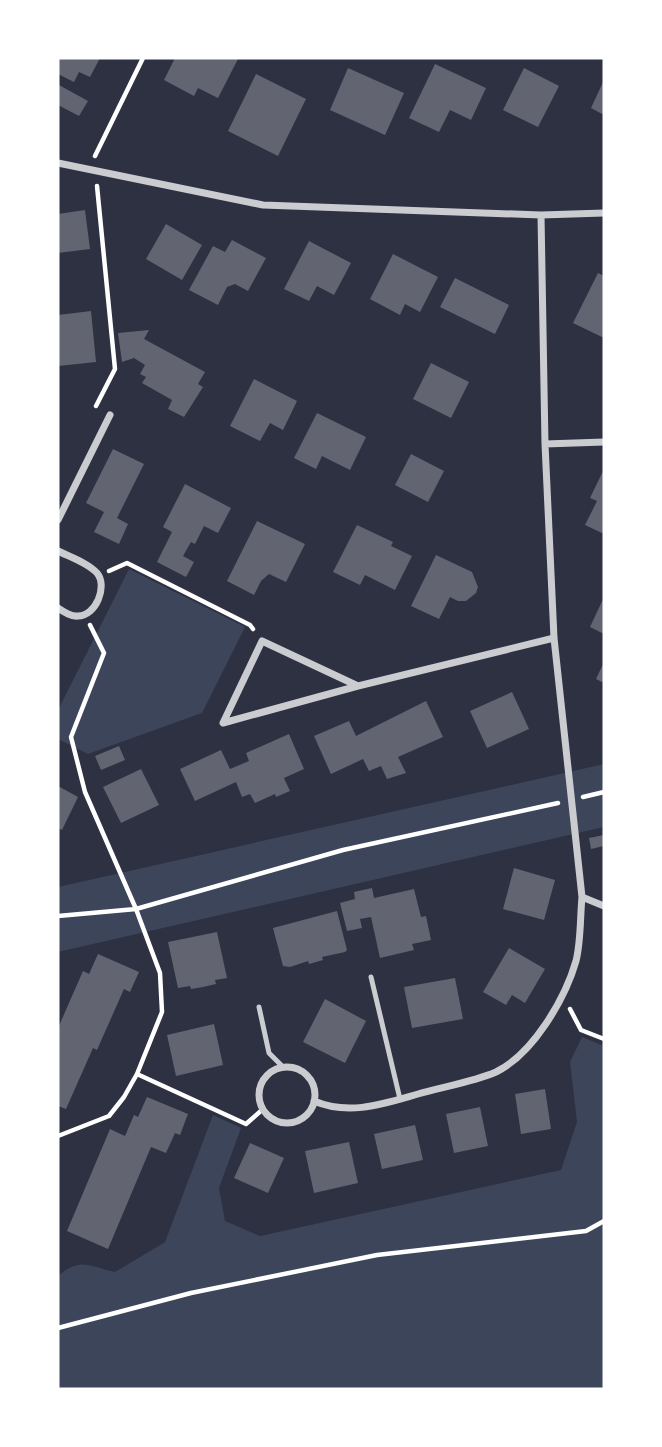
<svg xmlns="http://www.w3.org/2000/svg" width="662" height="1447" font-family="'PT Sans',sans-serif">
<style>
.green{fill:#3c4559}
.building{fill:#626471}
.lines{fill:none;stroke-linecap:round;stroke-linejoin:round}
.path{stroke:#fff;stroke-width:4.5}
.service{stroke:#caccd0;stroke-width:5}
.minor{stroke:#caccd0;stroke-width:7}
</style>
<rect width="100%" height="100%" fill="#2d3142"/>
<path class="green" d="M129,569L245,627L202,713L88,754L58,739V710Z
M604,764V827L58,952V887Z
M582,1037L604,1046V1389H58V1276C80,1257 89,1266 115,1272L165,1242L213,1115L241,1128L219,1188L225,1221L260,1236L561,1170L577,1122L570,1062Z"/>
<path class="building" d="M58,58H100L90,77L79,72L74,82L58,74Z
M175,58H234L238,59L218,98L198,88L194,96L164,80Z
M435,64L486,88L471,120L450,110L439,132L409,118Z
M348,68L404,93L385,135L330,110Z
M524,68L559,86L538,127L503,110Z
M256,74L306,99L278,156L228,131Z
M604,80V115L591,108Z
M59,85L88,101L79,116L58,105Z
M85,210L90,249L58,253V214Z
M166,224L202,245L182,280L146,259Z
M232,240L266,258L248,291L235,284L227,287L218,305L189,290L213,246L225,252Z
M309,241L351,263L334,295L317,286L309,301L284,289Z
M393,254L438,277L420,312L405,304L400,315L370,299Z
M598,273L604,276V338L573,323Z
M455,278L509,305L495,334L440,307Z
M91,311L96,362L58,366V315Z
M149,330L144,339L205,372L198,384L203,387L184,417L168,409L172,400L142,383L146,377L140,374L145,365L134,358L122,362L118,333Z
M431,363L469,382L451,418L413,399Z
M254,379L297,401L283,430L270,423L260,441L230,426Z
M317,413L366,437L350,470L322,456L316,469L294,458Z
M113,449L144,464L117,518L128,524L119,544L94,532L104,512L86,503Z
M411,454L444,471L428,502L395,485Z
M604,469V534L585,525L597,501L590,498Z
M185,484L231,508L218,533L204,526L195,544L191,542L183,556L194,562L186,577L157,562L172,532L163,527Z
M257,521L305,544L286,582L269,574L261,581L254,595L227,581Z
M357,525L393,542L391,546L412,556L395,590L365,575L360,585L333,572Z
M436,555L472,572L478,587L476,593L466,601H458L450,597L439,619L411,606Z
M604,597V634L590,627Z
M604,662V683L596,679Z
M512,692L529,729L487,748L470,711Z
M426,701L443,737L398,757L406,773L387,779L381,766L369,771L363,759L331,774L314,736L349,721L356,736Z
M289,734L304,769L284,778L290,791L276,797L275,794L255,803L250,794L242,797L236,782L195,801L180,769L221,750L230,769L249,761L246,753Z
M119,746L125,760L101,770L95,756Z
M141,769L159,805L121,823L103,787Z
M58,786L78,797L62,830L58,828Z
M604,835V846L591,849L589,838Z
M514,868L555,880L544,920L503,909Z
M372,888L374,898L414,889L421,917L426,916L431,940L412,944L414,950L380,958L371,917L360,919L362,928L347,931L340,903L355,899L354,892Z
M337,911L347,950L345,952L322,957L323,960L309,964L308,961L290,967L283,966L273,928Z
M217,932L227,978L215,980L216,984L203,987L191,989L190,986L178,988L168,942Z
M509,948L545,969L525,1003L512,995L506,1005L483,992Z
M98,954L139,972L130,992L124,989L97,1050L93,1048L66,1109L58,1106V1028L83,971L89,974Z
M455,978L463,1019L412,1028L404,987Z
M325,999L366,1021L345,1063L303,1042Z
M214,1024L223,1065L176,1076L167,1035Z
M545,1089L551,1129L521,1134L515,1094Z
M147,1097L188,1114L180,1135L175,1133L166,1153L151,1147L108,1249L67,1231L110,1129L125,1136L134,1115L138,1117Z
M480,1107L488,1146L454,1153L446,1114Z
M415,1125L423,1160L382,1169L374,1134Z
M349,1142L358,1183L314,1193L305,1151Z
M250,1143L284,1158L268,1193L234,1178Z"/>
<g class="lines">
<path class="path" d="M95,156L143,58
M96,406L115,369L97,186
M109,571L127,563L250,625L253,629
M90,625L104,653L71,737L85,792L136,909L160,973L162,1012L137,1074
M583,797L604,792
M58,916L136,909L343,850L558,803
M570,1009L581,1030L604,1039
M58,1136L109,1116L124,1097L137,1074L246,1124L263,1109
M58,1328L191,1293L377,1255L586,1231L604,1221"/>
<path class="service" d="M371,977L400,1099
M259,1007L269,1053L283,1067"/>
<path class="minor" d="M58,163L263,205L541,215L604,213
M541,215L545,444L554,638L582,897L604,906
M545,444L604,442
M58,520L110,415
M58,551C70,557 88,563 97,573C108,586 96,616 78,616C71,617 64,612 58,608
M358,686L262,641L223,723L358,686L554,638
M259 1095a28 28 0 1 1 56 0a28 28 0 1 1-56 0Z
M314,1101C349,1116 383,1104 418,1094C442,1087 473,1082 496,1072C533,1054 565,999 576,961C581,941 580,918 582,897"/>
</g>
<rect width="662" height="1447" fill="none" stroke="#ffffff" stroke-width="119"/>
</svg>
